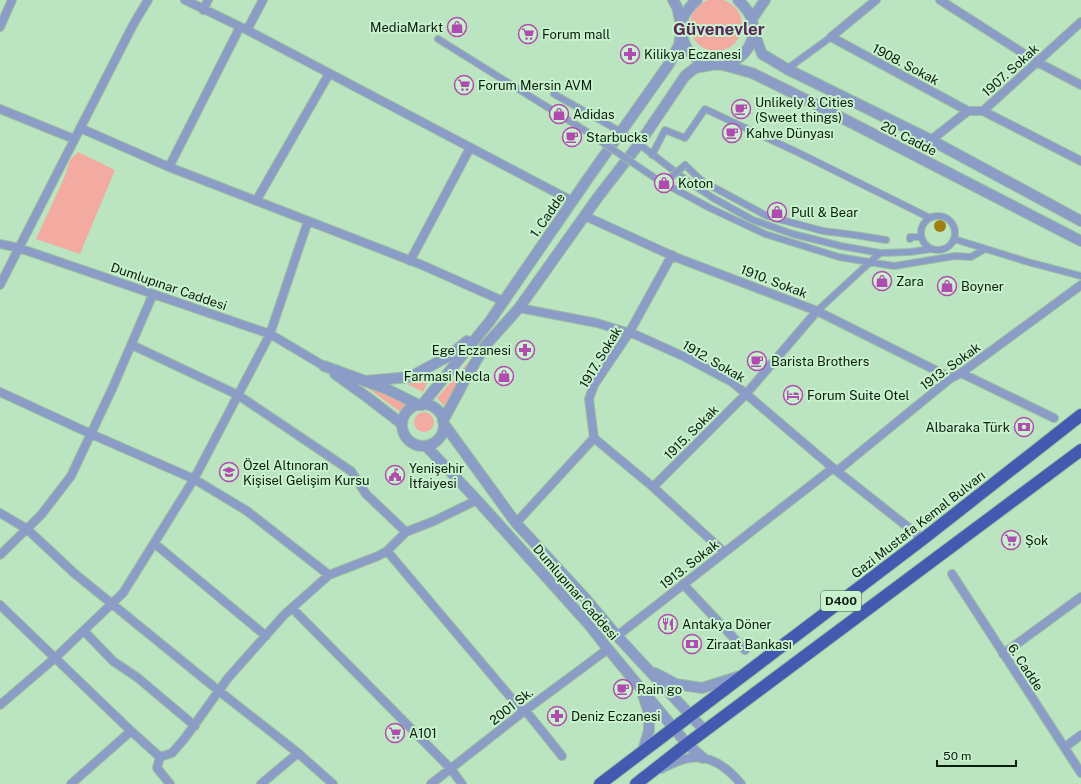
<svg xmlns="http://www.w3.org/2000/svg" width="1081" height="784" font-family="'Public Sans',sans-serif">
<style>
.green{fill:#f3aba1}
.water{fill:#a17f13}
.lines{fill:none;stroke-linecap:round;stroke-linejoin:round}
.pedestrian-casing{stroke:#9cc1a0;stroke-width:8}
.minor-casing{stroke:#9cc1a0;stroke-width:10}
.tertiary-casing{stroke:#9cc1a0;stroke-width:12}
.trunk-casing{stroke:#9cc1a0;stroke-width:14}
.pedestrian{stroke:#8b9cc7;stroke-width:6}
.minor{stroke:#8b9cc7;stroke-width:8}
.tertiary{stroke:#8b9cc7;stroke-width:10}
.trunk{stroke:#425ab0;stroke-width:12}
.pedestrian-bridge-casing{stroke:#9cc1a0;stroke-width:8;stroke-linecap:butt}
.pedestrian-bridge{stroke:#8b9cc7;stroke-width:6}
.labels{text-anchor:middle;stroke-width:4;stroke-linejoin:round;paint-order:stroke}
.shield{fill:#c8f2cd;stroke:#445c48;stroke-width:1}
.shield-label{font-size:12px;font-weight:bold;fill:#0c1c0f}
.poi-label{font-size:13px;fill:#0c1c0f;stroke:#c8f2cd;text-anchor:start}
.street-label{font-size:13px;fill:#0c1c0f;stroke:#c8f2cd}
.district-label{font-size:17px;font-weight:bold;fill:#592758;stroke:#c8f2cd}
</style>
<rect width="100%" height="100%" fill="#bbe5c0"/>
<path class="green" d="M690 25a26 26 0 1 1 52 0a26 26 0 1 1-52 0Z
M78,152L115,170L80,254L36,239L65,176L70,160Z
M473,357L447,409L437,398Z
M429,379L423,392L407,384Z
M362,384L410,402L403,414Z
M414 422a10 10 0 1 1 20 0a10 10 0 1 1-20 0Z"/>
<path class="water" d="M934 226a6 6 0 1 1 12 0a6 6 0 1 1-12 0Z"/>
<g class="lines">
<g class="pedestrian-casing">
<path id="pedestrian" d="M438,39L584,130
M787,69L831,37
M554,94L621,132L639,144L686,180L713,198L753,220L793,234L841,246L880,253L910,252L931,249
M652,155L665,130L685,138L705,109L797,152L930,218
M685,165L702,181L767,216L823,231L855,235L886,240
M658,180L710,208L765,234L839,257L894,266L955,256L971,257L985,249
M921 233a17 17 0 1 1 34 0a17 17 0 1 1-34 0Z
M910,239V237H921
M954,239L1028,262L1081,276
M817,311L880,253"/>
</g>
<g class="minor-casing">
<path id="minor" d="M185,0L247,30L572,201
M876,0L831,37L968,111
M940,0L1037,62L1081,85
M203,10L208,0
M0,27L12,0
M247,30L263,0
M0,109L74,139
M983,111L1081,161
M80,128L169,167L422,265L503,301
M931,140L968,111H983L1081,22
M169,167L240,27
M256,201L329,74
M585,216L675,257L817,311L951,378
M0,244L19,248L270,334L324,366
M410,261L470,148
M0,285L133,25L148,0
M519,308L597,323L636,335L685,357L732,382L833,468L923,539
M132,345L238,395L351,471L366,494L406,532
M961,373L1054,418
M0,392L91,434L194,479L247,511L329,575
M594,438L653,487L724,552
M837,471L951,378L961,373L1081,285
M653,487L746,394L817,311
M0,513L27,529L74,573L219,691L298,753L333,784
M516,523L594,438L589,399L594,385L629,333L672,255
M154,543L266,636
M387,551L523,712
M0,555L41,515L71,476L113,387L153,294
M952,574L1081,773
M683,584L745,650
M0,605L131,731L160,757L172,753L185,738L228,678L284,615L329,575L378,556L387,551L406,532L434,521L477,500
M292,608L451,769L462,784
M84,631L113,661L138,678L195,726
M617,636L833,468
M1003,654L1081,597
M0,705L55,658L123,593L194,479L270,334L308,221
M525,710L562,756
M1065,747L1081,735
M160,757L157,768L170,784
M661,769C670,765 680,759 690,758C711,755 728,768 741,784
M71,784L131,731
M261,784L298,753
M431,784L523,712L608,649"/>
</g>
<g class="tertiary-casing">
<path id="tertiary" d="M673,0L677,7L681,25
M697,0C687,8 678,22 682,35C683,39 685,45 687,49C691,55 697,59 704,62C731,73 760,49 752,20C750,12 744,6 738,0
M752,19L765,0
M753,30L762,54L787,69L931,140L1081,221
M723,65L752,73L813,103L1081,241
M324,366L387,389L419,405
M335,374L367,397L402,424
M365,381L410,377L449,356L467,341
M402 425a21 21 0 1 1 42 0a21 21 0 1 1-42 0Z
M422,405L490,321L589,177L669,64L679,45L681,33
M443,421L466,378L485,346L519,308L598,197L639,144L685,76L695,68L711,65
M444,424L516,523L586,599L617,636L705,731
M426,446L477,500L590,626L608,649L687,744L703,758
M655,673L676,684L702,688L740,676
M643,695L649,713V730L643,751"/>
</g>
<g class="trunk-casing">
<path id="trunk" d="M600,784L923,539L1081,415
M636,784L687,744L1081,450"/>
</g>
<use href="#pedestrian" class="pedestrian"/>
<use href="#minor" class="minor"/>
<use href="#tertiary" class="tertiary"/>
<use href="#trunk" class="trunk"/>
<g class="pedestrian-bridge-casing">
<path id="pedestrian-bridge" d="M584,130L658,180
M664,183L685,165"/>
</g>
<use href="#pedestrian-bridge" class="pedestrian-bridge"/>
</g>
<defs>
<g id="shop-ring" transform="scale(1)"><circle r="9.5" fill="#c8f2cd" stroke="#b24baf" stroke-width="1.5"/><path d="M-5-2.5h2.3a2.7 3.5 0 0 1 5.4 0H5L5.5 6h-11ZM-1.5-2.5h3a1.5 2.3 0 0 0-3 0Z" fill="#b24baf"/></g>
<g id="supermarket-ring" transform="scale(1)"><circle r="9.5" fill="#c8f2cd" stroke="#b24baf" stroke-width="1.5"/><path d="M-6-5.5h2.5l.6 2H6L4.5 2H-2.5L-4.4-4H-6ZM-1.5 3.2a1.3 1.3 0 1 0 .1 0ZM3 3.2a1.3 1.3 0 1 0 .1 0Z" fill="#b24baf"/></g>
<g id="pharmacy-ring" transform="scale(1)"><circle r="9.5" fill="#c8f2cd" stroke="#b24baf" stroke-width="1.5"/><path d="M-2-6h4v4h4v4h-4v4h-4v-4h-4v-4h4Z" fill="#b24baf"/></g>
<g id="cafe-ring" transform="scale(1)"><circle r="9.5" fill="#c8f2cd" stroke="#b24baf" stroke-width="1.5"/><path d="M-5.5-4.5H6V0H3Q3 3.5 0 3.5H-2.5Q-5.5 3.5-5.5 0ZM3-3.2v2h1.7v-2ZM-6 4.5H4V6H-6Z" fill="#b24baf"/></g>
<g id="hotel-ring" transform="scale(1)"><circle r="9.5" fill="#c8f2cd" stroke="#b24baf" stroke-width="1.5"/><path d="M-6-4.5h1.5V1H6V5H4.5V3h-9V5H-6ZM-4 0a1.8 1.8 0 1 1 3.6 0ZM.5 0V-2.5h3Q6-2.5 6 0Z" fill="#b24baf"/></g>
<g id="bank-ring" transform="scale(1)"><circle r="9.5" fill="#c8f2cd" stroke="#b24baf" stroke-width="1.5"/><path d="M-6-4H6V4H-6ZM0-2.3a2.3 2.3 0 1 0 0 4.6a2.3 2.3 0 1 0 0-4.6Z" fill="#b24baf"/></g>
<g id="school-ring" transform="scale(1)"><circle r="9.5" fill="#c8f2cd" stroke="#b24baf" stroke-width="1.5"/><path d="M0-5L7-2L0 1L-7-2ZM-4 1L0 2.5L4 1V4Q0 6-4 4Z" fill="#b24baf"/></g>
<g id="civic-ring" transform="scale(1)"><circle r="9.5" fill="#c8f2cd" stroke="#b24baf" stroke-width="1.5"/><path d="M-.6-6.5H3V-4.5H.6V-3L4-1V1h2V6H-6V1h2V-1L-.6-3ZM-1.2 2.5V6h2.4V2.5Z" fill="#b24baf"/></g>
<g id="restaurant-ring" transform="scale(1)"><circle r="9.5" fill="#c8f2cd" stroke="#b24baf" stroke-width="1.5"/><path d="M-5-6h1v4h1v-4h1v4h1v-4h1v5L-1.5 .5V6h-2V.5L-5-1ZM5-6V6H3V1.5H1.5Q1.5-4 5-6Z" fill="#b24baf"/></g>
</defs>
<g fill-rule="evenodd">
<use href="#shop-ring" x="457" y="27"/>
<use href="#supermarket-ring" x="528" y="34"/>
<use href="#pharmacy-ring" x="630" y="54"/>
<use href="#supermarket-ring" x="464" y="85"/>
<use href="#cafe-ring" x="741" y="109"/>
<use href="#shop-ring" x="559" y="114"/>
<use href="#cafe-ring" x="732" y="133"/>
<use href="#cafe-ring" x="572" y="137"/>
<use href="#shop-ring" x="664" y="183"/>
<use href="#shop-ring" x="777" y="212"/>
<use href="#shop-ring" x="882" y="281"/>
<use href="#shop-ring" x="947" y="286"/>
<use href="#pharmacy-ring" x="525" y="350"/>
<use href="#cafe-ring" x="757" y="361"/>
<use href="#shop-ring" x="504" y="376"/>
<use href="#hotel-ring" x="793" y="395"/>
<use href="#bank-ring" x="1024" y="427"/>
<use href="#school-ring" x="229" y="472"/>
<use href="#civic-ring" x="395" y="475"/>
<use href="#supermarket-ring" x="1011" y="540"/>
<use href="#restaurant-ring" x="668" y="624"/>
<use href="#bank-ring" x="692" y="644"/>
<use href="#cafe-ring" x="623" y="689"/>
<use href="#pharmacy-ring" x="557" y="716"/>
<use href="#supermarket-ring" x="395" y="733"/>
</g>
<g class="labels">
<rect class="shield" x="821" y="591" width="40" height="20" rx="3"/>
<g class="shield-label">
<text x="841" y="605">D400</text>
</g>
<g class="poi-label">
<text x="443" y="32" text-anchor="end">MediaMarkt</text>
<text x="542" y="39">Forum mall</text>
<text x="644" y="59">Kilikya Eczanesi</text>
<text x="478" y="90">Forum Mersin AVM</text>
<text x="755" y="107">Unlikely &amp; Cities<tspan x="755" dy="15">(Sweet things)</tspan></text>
<text x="573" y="119">Adidas</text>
<text x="746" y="138">Kahve Dünyası</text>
<text x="586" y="142">Starbucks</text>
<text x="678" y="188">Koton</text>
<text x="791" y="217">Pull &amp; Bear</text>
<text x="896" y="286">Zara</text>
<text x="961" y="291">Boyner</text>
<text x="511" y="355" text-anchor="end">Ege Eczanesi</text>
<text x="771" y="366">Barista Brothers</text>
<text x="490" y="381" text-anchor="end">Farmasi Necla</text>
<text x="807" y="400">Forum Suite Otel</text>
<text x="1010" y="432" text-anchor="end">Albaraka Türk</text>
<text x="243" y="470">Özel Altınoran<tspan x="243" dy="15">Kişisel Gelişim Kursu</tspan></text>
<text x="409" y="473">Yenişehir<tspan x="409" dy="15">İtfaiyesi</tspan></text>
<text x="1025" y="545">Şok</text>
<text x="682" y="629">Antakya Döner</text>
<text x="706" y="649">Ziraat Bankası</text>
<text x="637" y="694">Rain go</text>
<text x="571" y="721">Deniz Eczanesi</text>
<text x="409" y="738">A101</text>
</g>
<g class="street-label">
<text transform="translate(906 64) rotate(28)" y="5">1908. Sokak</text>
<text transform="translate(1010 70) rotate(-42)" y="5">1907. Sokak</text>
<text transform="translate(909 138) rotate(27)" y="5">20. Cadde</text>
<text transform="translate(547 215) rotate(-55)" y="5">1. Cadde</text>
<text transform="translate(774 281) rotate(21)" y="5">1910. Sokak</text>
<text transform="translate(169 286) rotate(19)" y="5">Dumlupınar Caddesi</text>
<text transform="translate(600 357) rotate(-59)" y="5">1917. Sokak</text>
<text transform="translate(714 361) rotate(30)" y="5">1912. Sokak</text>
<text transform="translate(950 366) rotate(-36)" y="5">1913. Sokak</text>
<text transform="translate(691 432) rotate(-45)" y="5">1915. Sokak</text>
<text transform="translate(918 524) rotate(-38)" y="5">Gazi Mustafa Kemal Bulvarı</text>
<text transform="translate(689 564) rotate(-38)" y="5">1913. Sokak</text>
<text transform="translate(576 592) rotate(49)" y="5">Dumlupınar Caddesi</text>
<text transform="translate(1026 667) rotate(57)" y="5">6. Cadde</text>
<text transform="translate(511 706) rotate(-38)" y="5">2001 Sk.</text>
</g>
<g class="district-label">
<text x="719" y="35">Güvenevler</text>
</g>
</g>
<path d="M937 760v6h79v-6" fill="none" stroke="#0c1c0f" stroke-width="2"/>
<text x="943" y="760" font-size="12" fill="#0c1c0f" stroke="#c8f2cd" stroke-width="3" paint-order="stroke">50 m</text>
</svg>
